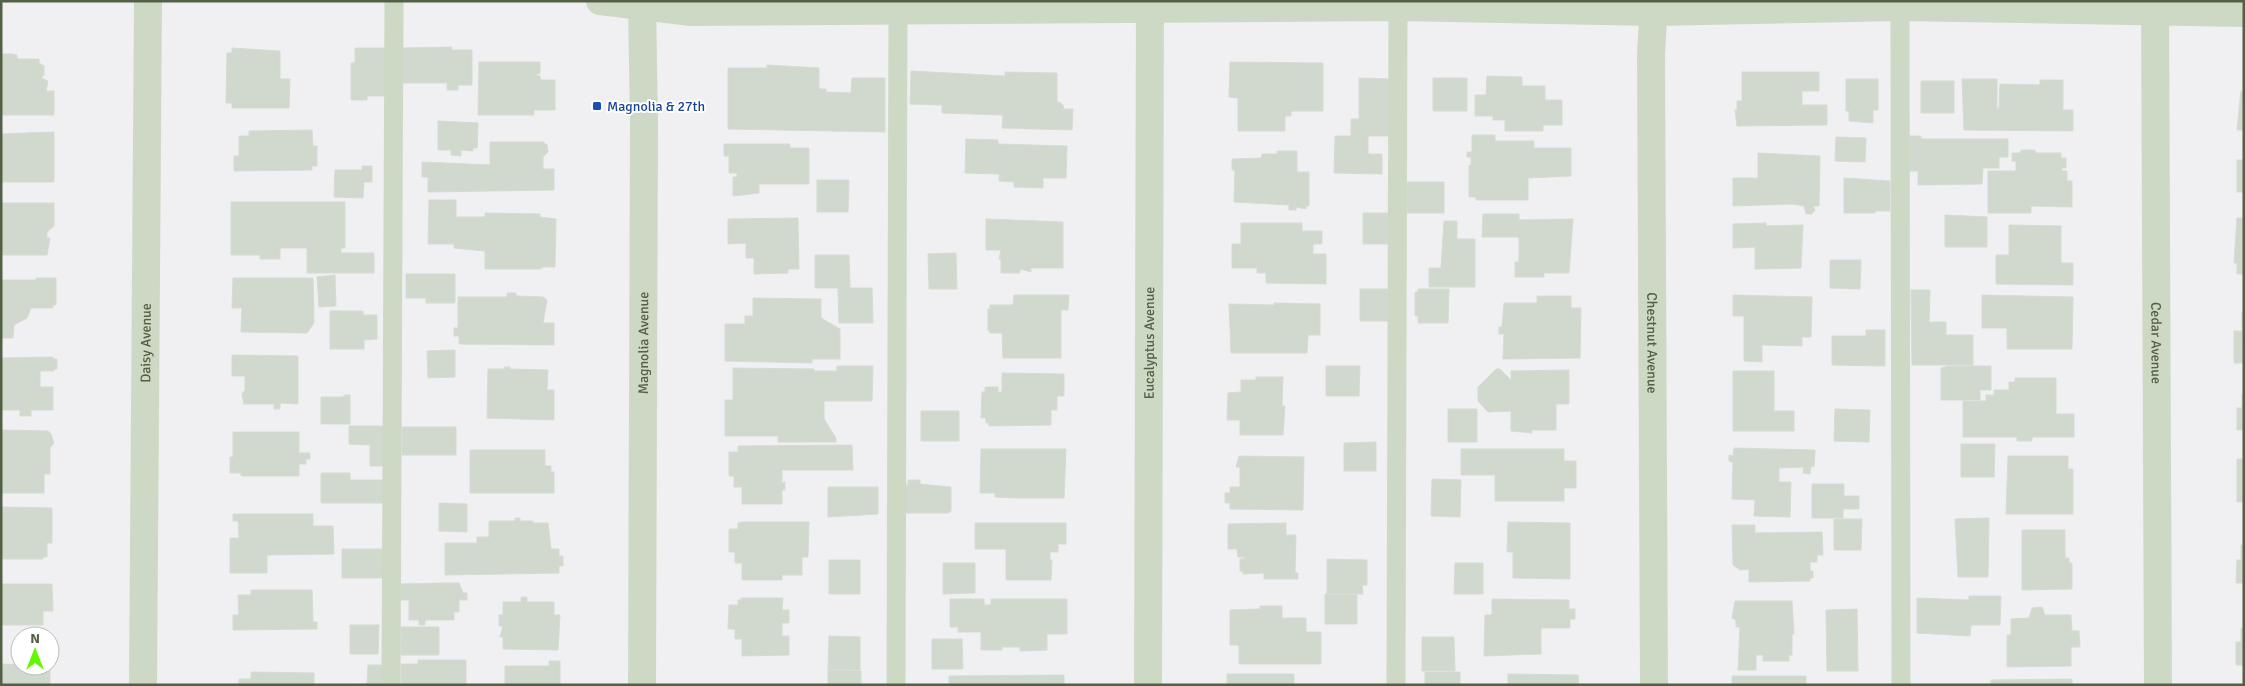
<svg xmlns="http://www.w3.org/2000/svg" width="2245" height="686" font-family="Signika,sans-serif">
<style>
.building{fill:#d1d8ce;stroke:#d5dcd3}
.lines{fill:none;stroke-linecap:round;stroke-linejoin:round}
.service{stroke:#ced9c5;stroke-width:19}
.minor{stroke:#ced9c5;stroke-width:28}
.tertiary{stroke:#ced9c5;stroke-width:28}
.transit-dot{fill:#1a4fb4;stroke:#fff;stroke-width:2}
.labels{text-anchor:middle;stroke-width:4;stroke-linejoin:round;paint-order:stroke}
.transit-label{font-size:14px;fill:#164399;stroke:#fff;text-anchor:start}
.street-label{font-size:14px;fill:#526045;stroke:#fff}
</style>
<rect width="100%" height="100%" fill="#f0eff2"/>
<path class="building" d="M452,47V50H472V85H458V90H447V83H403V48Z
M232,48L280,51V79H290L289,108H232V103H226L227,53H232Z
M355,48H387L386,96H367V100H351V63H355Z
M2,54H12L17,55V59H39V63L44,66V75L41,78L48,81L46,91H54V115H1Z
M479,62H540V73L535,75L540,76L541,80H555V110H534V115H478Z
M1230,62L1323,63V111H1291V116H1285V131H1238V98L1229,97Z
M767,65L819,68V89H826V92L851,93L852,78H885V132L728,129V68H767Z
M911,71L1005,76V72L1057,73V101L1063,105L1064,109H1073L1072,130L1002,128L1003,115L942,113V105L910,104Z
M1742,72H1819V91H1802V105H1827V125L1737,126L1735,110H1737V101H1742Z
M1487,76L1522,77V86H1545V100H1562V125H1543V131H1505V120H1493V116H1475V95H1486Z
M1359,78L1390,79L1389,136H1368V154H1382V174L1334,173L1335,136H1351V119H1359Z
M1433,78H1467V111H1433Z
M1846,79H1878V110H1873V123L1849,121V111H1846Z
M1962,79H1997V109H1999L2000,84L2040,85V80H2063V110H2073V131L1964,130Z
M1921,81H1954V113H1921Z
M2241,91H2244V130H2237Z
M438,121L478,123L477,148H473V151L461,150V156L451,155V150H438Z
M312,130L313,146H317V166H312V170L234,171V156H239V136H249V131Z
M54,132V182H1V134Z
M1472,135H1495V141H1534V148H1571V176L1528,178V200H1476V197H1469V165L1471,166V157H1467V152H1472Z
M1909,136H1921V139H2008V157H1999V168H1983L1982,184L1918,185V171H1909Z
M1836,137L1866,138L1865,162L1835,161Z
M966,139L998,140V144L1067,146L1066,178H1043V188L1014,187V182L999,181V174L965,173Z
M490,142H543L547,145L548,152L543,157V169H554V190L428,192V177H422V162L490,165Z
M724,144H790V148H809V184H759V193L733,196V177H737V173H729V156H724Z
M2021,150H2035V153H2061V158H2066V168H2062V171H2067V181H2072V207L2031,206V213H1988V171H2016V161H2012V153H2021Z
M1277,151H1297V172H1309V206H1306V209L1296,207V210H1289V205L1234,202L1235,170H1232V159L1261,158L1262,154H1277Z
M1758,153L1820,156L1819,206H1813L1815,210L1812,214H1806L1804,206L1793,204L1733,206V178H1758Z
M2237,160H2244V192H2237Z
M362,166H372V182H364L363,198L334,197L335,170H362Z
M1844,178L1890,181V211H1875V213H1844Z
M817,180H849L848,212H817Z
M1407,182H1444V213H1407Z
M429,200H456V217H485V213L540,214V217L556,219L555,267H541V269H485V251L454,248V244H428Z
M231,202H345V248H341V253H374V273H307V248H280V259H260V255H231Z
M1,203H54V226L47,232V238H50L47,255H1Z
M1363,213H1392V244H1363Z
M1483,214H1519V220L1573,219L1569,273H1544V277H1515V262H1519V237H1482Z
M1945,215L1987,217V247H1945Z
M798,218L799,269H788V273L754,274V258H746V243L728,244V219Z
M2237,218H2244V274H2237V263H2234Z
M986,219L1063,222V268H1031V272L1020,269V273H1001V259H999L1001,250H986Z
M1444,221H1457V239H1475V287H1429V268H1441Z
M1241,223H1302V231H1322V244H1313V254H1326V284L1266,283V273H1257V268H1232V244H1241Z
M1766,223V226L1803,225L1801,268L1755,269V247L1733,248V224Z
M2009,225L2061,226V263H2073V285L1996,284V255H2009Z
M956,253L957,289H929L928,254Z
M815,255H849L850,288H872L873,323H839L838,288H815Z
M1830,260H1861L1860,289L1830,288Z
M406,274H455V303H426V298H406Z
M335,275L336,306L319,307L317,277Z
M36,278H56V305H53V308H31L27,318L14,325L13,338H1V280H36Z
M233,278H313L314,323L307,333L241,332L242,308H232Z
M1360,289H1393L1392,321H1360Z
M1418,289H1449L1448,323H1418V316H1415V292H1418Z
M1911,290H1930L1929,322H1946V335H1973V365H1912Z
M507,293H516V296L543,297L547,300L543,323H554V345L459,344V336H454V328H458V297H507Z
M1014,295H1069L1068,310H1061V358H1003L1002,333H990L988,330V309H990V305H1013Z
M1733,295L1812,297L1811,337H1802V346L1762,345V362L1744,361V316H1733Z
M1982,295L2073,297L2072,349H2007V328H1982Z
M1537,296H1571V308H1581L1580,358L1503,359L1504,334H1499V327H1502L1504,303H1537Z
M753,298L821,299V318L840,329V359H812V363L725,361V324H745V316H753Z
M1274,303L1320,304V335H1308L1307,353H1231L1229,304L1274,305Z
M330,311H363V315H377V339L364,340V349H330Z
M2242,312L2244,363H2234V331H2242Z
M1866,330H1885V366L1832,365V336H1866Z
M455,350V377L428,378L427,351Z
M232,355L298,356V404L280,403V409H274V404H244L242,394L245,390V376H232Z
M53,357V359H57V369H54V371H40V387H53V410H31V416H20V410H1V358Z
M837,366H873L872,401H824V419L836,438V442H778V436H725V400H733V368L814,369V371H837Z
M1326,366H1360L1359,396H1326Z
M1948,366H1991V390H1980V400H1941V368Z
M504,367H510V369L548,370L547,390H554V420L487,418L488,369H504Z
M1496,369H1500L1511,380V371L1569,370V404H1556V430H1532V433L1511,431V411L1488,412L1478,401V387Z
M1733,371H1774V411H1794V431H1733Z
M1002,373L1064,374V396H1057V410H1051V425L989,426V423H986V418H981L982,392H985V387H998V392H1002Z
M1256,377H1283L1282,406H1285L1283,435H1240V420H1227L1228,393L1241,392V380H1256Z
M2015,378H2056V414H2074V437H2032V441H2017V437H1963V401H1986V395H1994V390H2009V382H2015Z
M2242,394H2244V430H2237V408H2242Z
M344,395H350V424H321V397H344Z
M1448,409H1477V442H1448Z
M1835,409L1870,410L1869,442L1834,441Z
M921,411H959V441H921Z
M349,426H386L385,466H370V445L349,444Z
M402,427H456V455H402Z
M1,430L48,431L51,434L54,443L50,448V474H44V493H1Z
M233,432H299V453H310V459H306V464H299V476H241V473H230V457H233Z
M1376,442V471H1344V443Z
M1961,444H1995L1994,477H1961Z
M852,445L853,470H782V483L785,482V490H782V504H742V487H734V476H729V452H738V446Z
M1734,448L1815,450L1814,467L1811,466L1810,474L1803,473L1804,467L1779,468V482H1791L1790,517L1754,516L1755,500L1732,499L1733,462L1729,461V455L1733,456Z
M981,449H1066L1064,498H1013L995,497V493H980Z
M1461,449H1564V461H1576V488H1564V501H1495V475H1461Z
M470,450H545V466H551V472H554V493H470Z
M1239,456L1304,457L1303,510L1230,509V503H1225V493H1230V487H1240V467H1236Z
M2008,456H2068V469H2073V514H2006Z
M2237,459H2244V502H2237Z
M321,473H350V480H386V503H321Z
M1432,479L1461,480L1460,517L1431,516Z
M908,480H920V484L951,487V511L948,513H904V485H908Z
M1812,484H1844V496H1859V509H1843V518H1812Z
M828,487H878V514L828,517Z
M439,503L467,504V532L439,531Z
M1,507L52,508V543H47V557H43V559H1Z
M233,514H313V526H333L334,554L267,555V573H230V538H239L238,521H233Z
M515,518H520V521H533V523H548L551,549H559V556H563V566H559V573L445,575V543H477V537H489V521H515Z
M1989,518L1988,577H1958L1955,519Z
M1834,519H1862L1861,550H1834Z
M742,522H809L808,557H802V575H782V580H742V563H735V552H729V529H738V523Z
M1508,522L1570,523V579L1513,578V552H1507Z
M975,523H1066V544H1058V552H1050V560H1052L1051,580H1006V549H975Z
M1286,523V535H1296L1295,573H1298V579H1264V573L1243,574V571H1240V559H1244V557H1238L1237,549H1228V524Z
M1732,525H1755V533L1822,532L1823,555H1817V562H1810V571H1813V578H1810V581L1749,582V569L1740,570L1733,565Z
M2022,530H2065V558H2069V563H2072V589L2022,590Z
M2241,545H2244V583H2236L2237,560H2241Z
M342,549H384V578H342Z
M1327,559L1367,560V585H1362L1363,594H1327Z
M829,560H860V594H829Z
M943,563H975V593L943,594Z
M1455,563H1483V594H1454Z
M443,583H459L463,593H467V600H459V612H454V620H425V625H419V620H409V600H400V584Z
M1,584H52L53,611H43V625H1Z
M251,590H312L313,622H317V629L233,630V615H239L238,595H251Z
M1325,594L1357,595V624H1325Z
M1969,596H2001L2000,625H1971L1970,636L1917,633V598L1969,600Z
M521,597H527V602H554V615H560L558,650L503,649V637H500L503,626H499V615H503V602H521Z
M741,598H783L782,610H789V623H782V636H789V655L742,656V639H735V629H728L729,605H738V600H741Z
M950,599H984V605H991V599H1067V634H1047V650L1020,651V647H1002V650H981V632H958V627H950Z
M1492,599L1569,600V609H1575V619H1570V628H1541V654L1484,656L1485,615H1492Z
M1735,601H1792L1794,634H1792V655H1789V661H1763V655H1756V670H1738L1740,627H1736V620L1732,618Z
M1260,606H1282V618H1306V632H1321V664H1239V645H1230V610L1260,609Z
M2042,607L2045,615H2071L2072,631H2079L2080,647H2071V666L2007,667V635H2011V619L2029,618L2032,608Z
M1857,609L1858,671H1827L1826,610Z
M350,625H379L378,654H350Z
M401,627H439V655H401Z
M2241,628H2244V665H2236V642H2241Z
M829,636L860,637V670H828Z
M1422,637H1454L1455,671H1422Z
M932,639H962L963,669H932Z
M418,660H466V685H401V664H418Z
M549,661H560V685H505V666H549Z
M1,664L50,666V685H1Z
M368,665H387V685H339L367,684Z
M828,670L861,671V685H828Z
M251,672L314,673V685H239V679H251Z
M1425,672H1460V685H1425Z
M1227,674H1294V685H1227Z
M1508,674L1578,675L1579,685H1508Z
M1064,675V685H949V676Z
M1732,676H1806V685H1732Z
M2072,679V685H1991V680Z"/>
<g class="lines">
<path class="service" d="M1900,1L1901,685
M391,685L394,1
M896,685L898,1
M1396,685L1398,1"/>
<g class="minor">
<path d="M600,1L691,12L1398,7L1654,12L1900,7L2244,13"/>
<path id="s1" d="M1654,1L1651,55L1654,685"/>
<path id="s2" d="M2155,1L2158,685"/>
<path id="s3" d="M1148,685L1150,1"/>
</g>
<g class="tertiary">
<path id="s4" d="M143,685L148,1"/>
<path id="s5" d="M642,685L644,124L642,1"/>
</g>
</g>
<rect class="transit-dot" x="592" y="101" width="10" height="10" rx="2.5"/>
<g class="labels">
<g class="transit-label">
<text x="607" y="111">Magnolia &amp; 27th</text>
</g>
<g class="street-label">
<text dy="5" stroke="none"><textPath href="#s4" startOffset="342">Daisy Avenue</textPath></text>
<text dy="5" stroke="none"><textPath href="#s5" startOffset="342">Magnolia Avenue</textPath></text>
<text dy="5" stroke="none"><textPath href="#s3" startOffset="342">Eucalyptus Avenue</textPath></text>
<text dy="5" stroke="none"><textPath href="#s1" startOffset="342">Chestnut Avenue</textPath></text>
<text dy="5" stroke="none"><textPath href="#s2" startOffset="342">Cedar Avenue</textPath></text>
</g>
</g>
<rect width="2245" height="686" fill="none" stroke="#526045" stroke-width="5"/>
<g transform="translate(35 651)"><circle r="24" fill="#ffffff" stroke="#babfb5"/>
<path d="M0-4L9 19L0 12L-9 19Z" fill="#65f803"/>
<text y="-8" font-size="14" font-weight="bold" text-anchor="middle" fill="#526045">N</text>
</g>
</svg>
